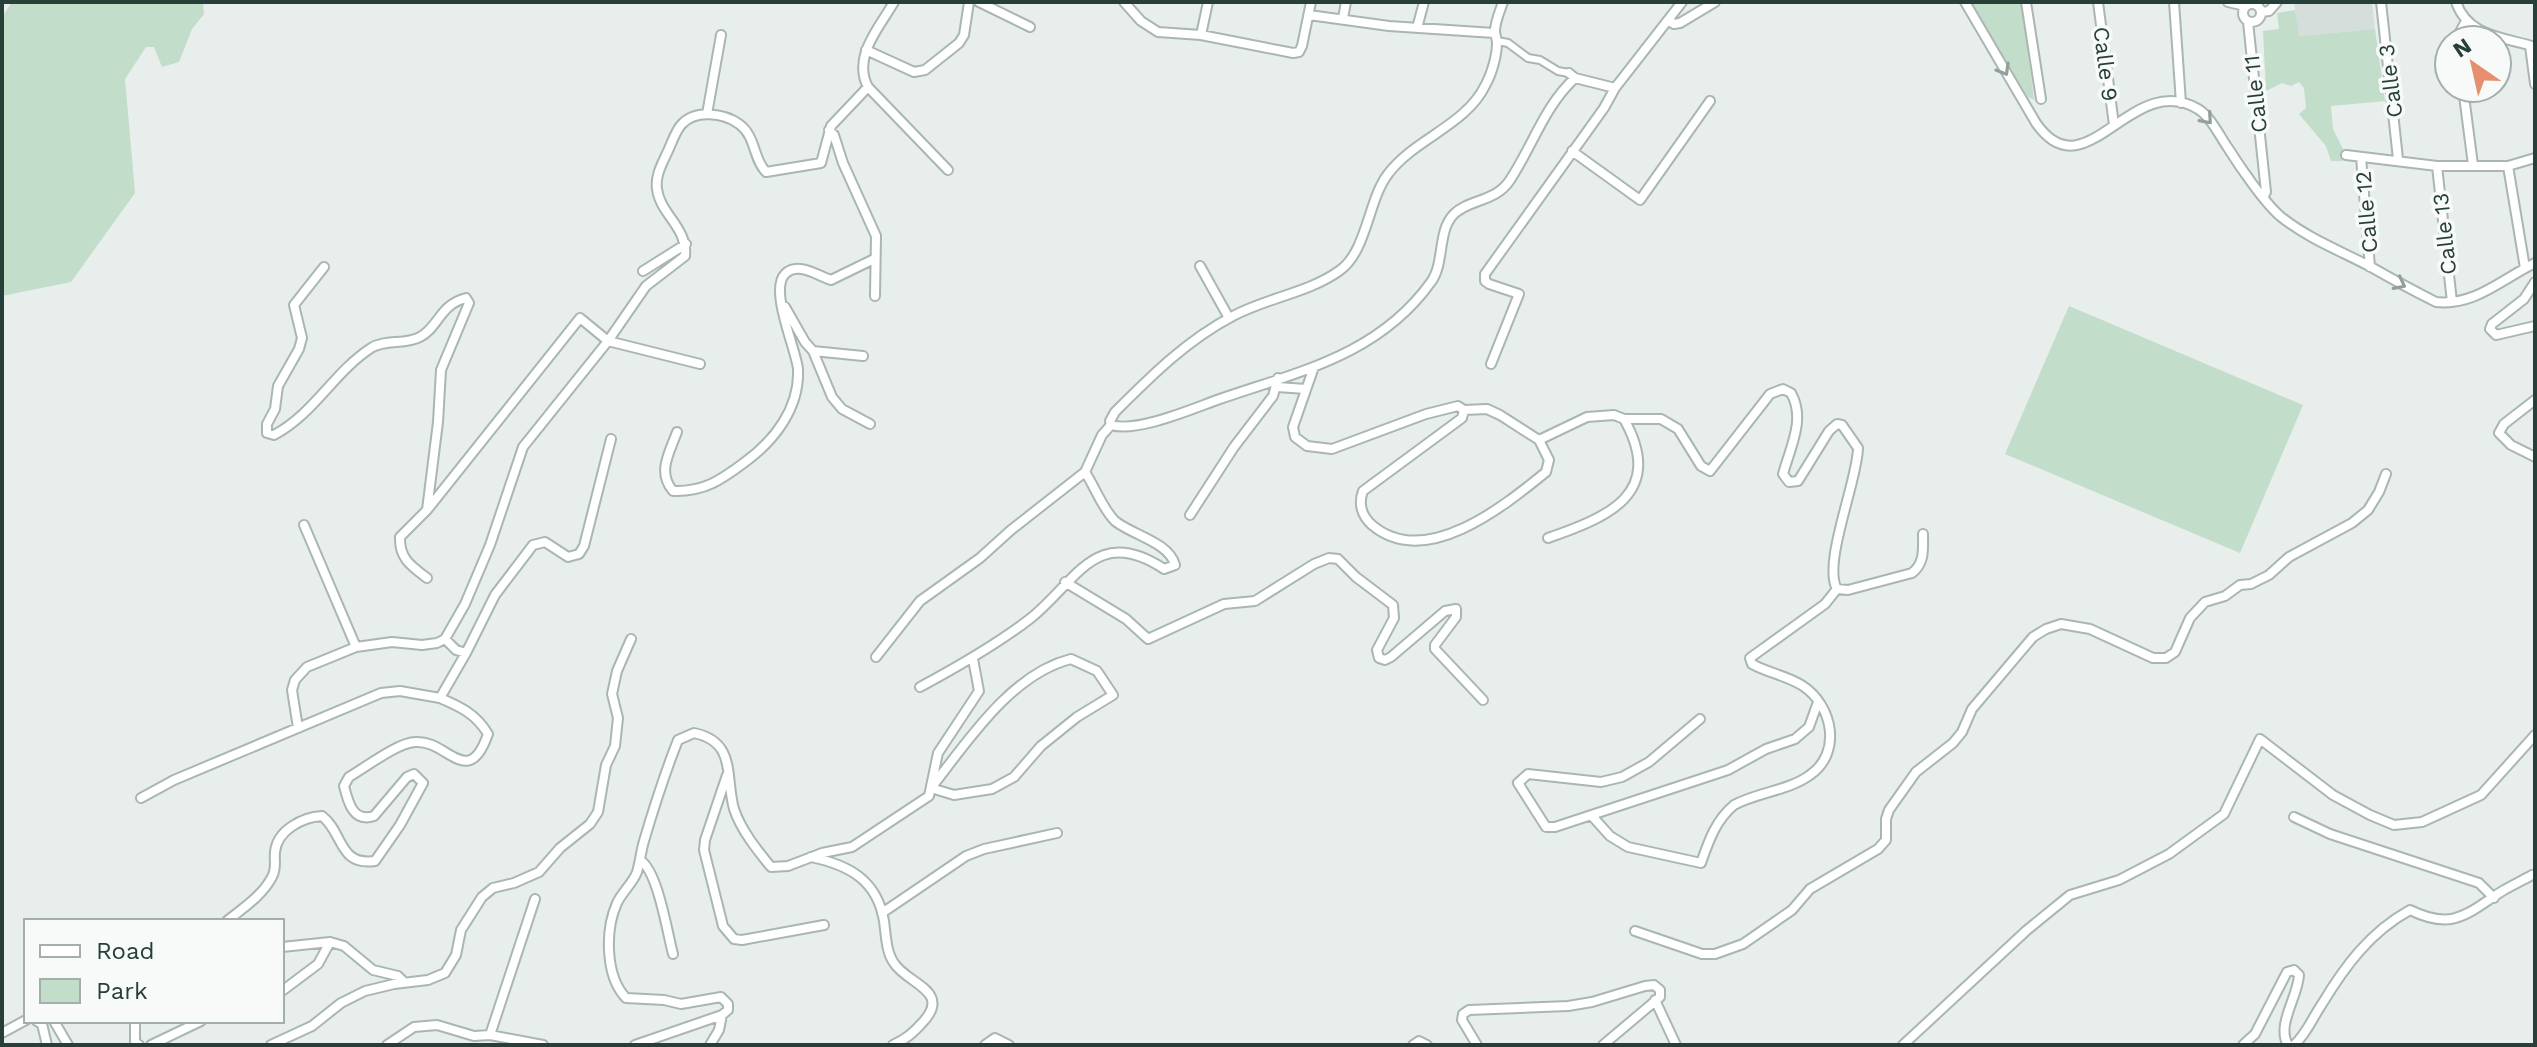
<svg xmlns="http://www.w3.org/2000/svg" width="2537" height="1047" font-family="'Work Sans',sans-serif">
<style>
.built{fill:#d5deda}
.green{fill:#c2ddca}
.lines{fill:none;stroke-linecap:round;stroke-linejoin:round}
.pedestrian-casing{stroke:#aab6b2;stroke-width:10}
.minor-casing{stroke:#aab6b2;stroke-width:12}
.pedestrian{stroke:#fff;stroke-width:6}
.minor{stroke:#fff;stroke-width:8}
.oneway{stroke:#939f9c}
.labels{text-anchor:middle;stroke-width:7;stroke-linejoin:round;paint-order:stroke}
.street-label{font-size:22px;fill:#273f39;stroke:#f7faf9}
</style>
<rect width="100%" height="100%" fill="#e7eeeb"/>
<path class="built" d="M2294,2H2372L2375,29L2298,36Z"/>
<path class="green" d="M12,2H203L204,14L192,29L179,62L162,67L154,47H146L125,79L135,193L71,282L2,296V17Z
M1971,2H2022L2034,100L2028,97Z
M2295,10L2299,36L2375,29L2385,101L2331,106L2333,129L2346,155L2342,161H2331L2326,146L2299,114L2306,108L2304,88L2299,82L2291,86L2282,83L2266,91L2263,31L2279,29L2277,13Z
M2069,306L2303,405L2240,553L2005,454Z"/>
<g class="lines">
<g class="pedestrian-casing">
<path id="pedestrian" d="M1497,41L1508,43L1528,58L1540,60L1558,71L1569,73"/>
</g>
<g class="minor-casing">
<path id="minor" d="M894,2C879,28 852,57 868,87L948,170
M979,2L1030,27
M1124,2L1141,21L1158,32L1201,35L1293,53L1299,52L1302,46L1311,2
M1965,2L2036,123C2086,195 2131,69 2198,109C2211,117 2219,135 2228,148C2240,167 2264,202 2280,216C2307,238 2341,251 2371,267C2392,279 2414,291 2436,302C2475,306 2502,279 2535,263
M2026,2L2041,99
M2098,2L2114,125
M2174,2L2181,103
M2228,2L2245,6
M2381,2L2398,159
M2456,2C2468,37 2504,37 2535,47
M2243 13a9 9 0 1 1 18 0a9 9 0 1 1-18 0Z
M2261,12L2269,11L2277,2
M1309,15L1389,26L1494,33
M1343,18L1346,2
M1669,21L1674,24L1680,23L1715,2
M2248,22L2266,192L2264,196
M1417,28L1424,2
M1201,35L1208,2
M2459,40L2460,32L2466,21
M2530,46L2535,84
M866,50L914,72L925,70L959,43L964,35L969,2
M1569,73L1575,78L1615,88
M2463,88L2473,165
M707,114L721,35
M829,130L834,135L843,163L876,236L875,296
M1572,151L1640,200L1710,101
M2346,155L2437,166H2508L2535,158
M2361,157L2370,267
M2437,166L2452,302
M2508,166L2525,268
M1200,266L1229,318
M324,267L294,305L302,338L299,349L278,386L275,409L267,424V433L274,435C314,414 334,372 371,348C385,339 405,345 420,337C439,327 439,305 466,298L469,303L441,370L438,422L427,510L580,318L608,341L700,364
M643,271L686,244
M2535,282L2524,299L2492,324L2490,329L2496,335L2535,326
M785,307L805,342L813,351L863,356
M813,351L832,397L842,409L870,424
M1491,364L1519,294L1489,284L1485,281V274L1604,108L1615,88L1682,2
M1314,367L1293,427L1295,437L1307,446L1332,449L1426,414L1458,406L1464,410L1462,418L1363,491C1358,504 1362,516 1372,525C1425,570 1503,507 1546,472L1549,460L1539,440L1500,415L1487,409L1464,410
M1277,387L1306,389
M2535,400L2504,424L2499,433L2511,445L2535,457
M1111,425C1136,433 1192,409 1217,400C1297,372 1378,356 1431,282C1445,263 1437,231 1454,214C1469,199 1496,202 1510,180C1532,147 1545,105 1575,78
M677,432C669,454 657,472 673,491C704,492 721,480 745,462C774,441 800,408 798,369C796,349 769,290 785,274C798,261 818,276 831,280L874,259
M1539,440L1587,417L1614,415L1624,419H1661L1678,429L1701,466L1710,471L1770,394L1783,389L1791,393C1806,419 1790,448 1783,474L1789,482L1798,481L1829,431L1837,424L1842,425L1858,448C1858,479 1822,564 1837,589L1848,590L1912,573C1925,563 1923,549 1923,534
M427,510L400,537C399,558 411,566 427,578
M1190,515L1234,447L1273,396L1278,378
M304,525L356,647
M1548,538C1608,517 1666,494 1624,419
M1065,582L1126,619L1148,639L1224,604L1255,601L1314,564L1329,558L1338,559L1356,577L1393,605L1394,618L1377,650L1379,658L1385,660L1391,657L1445,611L1456,609V617L1435,645V649L1483,700
M445,639L456,650L466,653
M876,657L920,601L980,558L1011,530L1085,472L1102,435L1111,425L1110,421L1115,412C1151,376 1187,340 1233,316C1266,298 1308,293 1339,271C1367,252 1368,200 1388,174C1415,138 1466,126 1486,84C1492,73 1497,55 1497,43C1497,39 1495,35 1495,31C1495,22 1500,11 1503,2
M1071,659L1097,671L1113,695L1077,717L1041,746L1014,777L992,789L954,795L931,788C968,741 1011,674 1071,659Z
M920,687C959,666 996,645 1031,618C1077,581 1096,524 1164,569L1175,565C1169,542 1132,535 1115,521C1102,508 1095,487 1085,472
M1700,719L1649,762L1622,777L1601,782L1528,774L1518,783L1546,827H1555L1728,770L1766,749L1795,739L1809,727L1818,702
M298,728L292,690L295,680L307,667L356,647L392,642L422,645L437,643L445,639L465,604L490,545L523,447L608,341L646,286L685,256C688,228 660,214 657,189C655,176 662,164 667,153C671,145 675,132 681,125C695,109 724,113 739,124C756,136 753,159 766,172L821,163L831,126L868,87
M727,775L705,840L704,850L723,926L734,939L742,940L824,925
M141,798L174,780L381,693L400,691L440,698L466,653L495,595L533,545L545,542L568,557L579,554L584,546L611,439
M1592,816L1610,836L1628,847L1701,863C1709,840 1716,820 1734,805C1758,792 1788,791 1810,775C1842,753 1833,706 1803,686C1788,676 1768,673 1752,664L1750,658L1825,604L1837,589
M2294,817L2330,834L2479,883L2494,898
M811,857C849,865 877,880 884,921C886,935 886,952 894,963C907,984 953,991 922,1023C913,1033 906,1039 893,1045
M640,860C658,871 667,932 673,954
M882,913L966,856L984,849L1057,833
M227,921C243,908 262,896 272,877C277,868 274,861 275,852C277,830 303,817 322,816C344,833 338,866 375,861L400,825L423,783L414,774L407,777L374,816C353,823 348,802 344,786L349,777C366,767 397,743 415,742C447,739 468,791 488,734C476,714 461,707 440,698
M1635,931L1702,954H1715L1743,944L1792,910L1810,889L1878,849L1886,840V819L1889,810L1916,772L1953,743L1962,732L1972,709L2033,637L2046,629L2061,624L2090,629L2153,658H2166L2175,652L2190,618L2205,602L2225,596L2240,585L2251,584L2269,575L2289,557L2352,523L2368,510L2379,492L2386,474
M282,947L330,942L344,946L373,970L398,976L404,982
M282,991L318,964L330,942
M1655,1000L1676,1045
M37,1021L42,1024L47,1045
M54,1021L68,1045
M135,1021V1042L139,1045
M2,1033L26,1020
M490,1035L535,899
M151,1045L201,1021
M271,1045L312,1026L341,1003L365,991L394,984L428,980L445,973L456,955L461,930L482,897L493,888L514,883L539,872L560,848L590,824L598,812L606,765L615,746L618,718L612,694L617,671L631,639
M387,1045L414,1027L437,1025L474,1036L490,1035L543,1045
M635,1045L722,1015L728,1010V1004L721,997L681,1004L664,1000L626,998C605,976 605,930 617,903C622,892 633,883 637,872C640,862 641,851 644,841C654,807 665,773 678,740L694,733C737,742 725,777 734,809C741,830 757,850 771,867L788,866L822,853L852,847L929,796L938,753L979,691L973,659
M710,1045L719,1030L722,1015
M985,1045L995,1038L1009,1045
M1413,1045L1419,1041L1427,1045
M1477,1045L1462,1020L1463,1014L1469,1010L1568,1006L1592,1002L1645,986L1654,985L1660,990V997L1603,1045
M1903,1045L2027,930L2070,895L2119,880L2169,854L2224,814L2260,739L2333,795L2370,815L2394,825L2422,822L2481,795L2535,735
M2243,1045L2255,1034L2287,972L2294,970L2299,975C2298,997 2276,1025 2288,1045
M2294,1045C2306,1035 2313,1017 2322,1004C2345,966 2370,932 2410,910C2455,932 2468,912 2504,890C2513,885 2523,880 2532,875"/>
</g>
<use href="#pedestrian" class="pedestrian"/>
<use href="#minor" class="minor"/>
</g>
<defs><path id="oneway-chevron" d="M-2-3.5L2.5 0L-2 3.5" fill="none" stroke-width="1.6" stroke-linecap="round" stroke-linejoin="round" transform="scale(2)"/></defs>
<g class="oneway">
<use href="#oneway-chevron" transform="translate(2004 70) rotate(60)"/>
<use href="#oneway-chevron" transform="translate(2207 119) rotate(49)"/>
<use href="#oneway-chevron" transform="translate(2400 284) rotate(27)"/>
</g>
<g class="labels">
<g class="street-label">
<text transform="translate(2106 64) rotate(83)" y="8">Calle 9</text>
<text transform="translate(2390 81) rotate(-97)" y="8">Calle 3</text>
<text transform="translate(2255 94) rotate(-96)" y="8">Calle 11</text>
<text transform="translate(2366 212) rotate(-95)" y="8">Calle 12</text>
<text transform="translate(2444 234) rotate(-96)" y="8">Calle 13</text>
</g>
</g>
<rect width="2537" height="1047" fill="none" stroke="#273f39" stroke-width="8"/>
<rect x="24" y="919" width="260" height="104" fill="#f7faf9" stroke="#a4afac" stroke-width="2"/>
<rect x="40" y="945" width="40" height="12" fill="#ffffff" stroke="#a4afac" stroke-width="2"/>
<text x="96" y="959" font-size="24" fill="#273f39">Road</text>
<rect x="40" y="979" width="40" height="24" fill="#c2ddca" stroke="#a4afac" stroke-width="2"/>
<text x="96" y="999" font-size="24" fill="#273f39">Park</text>
<g transform="translate(2473 64) rotate(326)"><circle r="38" fill="#f7faf9" stroke="#a4afac" stroke-width="2"/>
<path d="M0-6L14 30L0 20L-14 30Z" fill="#e68e6d"/>
<text y="-12" font-size="22" font-weight="bold" text-anchor="middle" fill="#273f39">N</text>
</g>
</svg>
